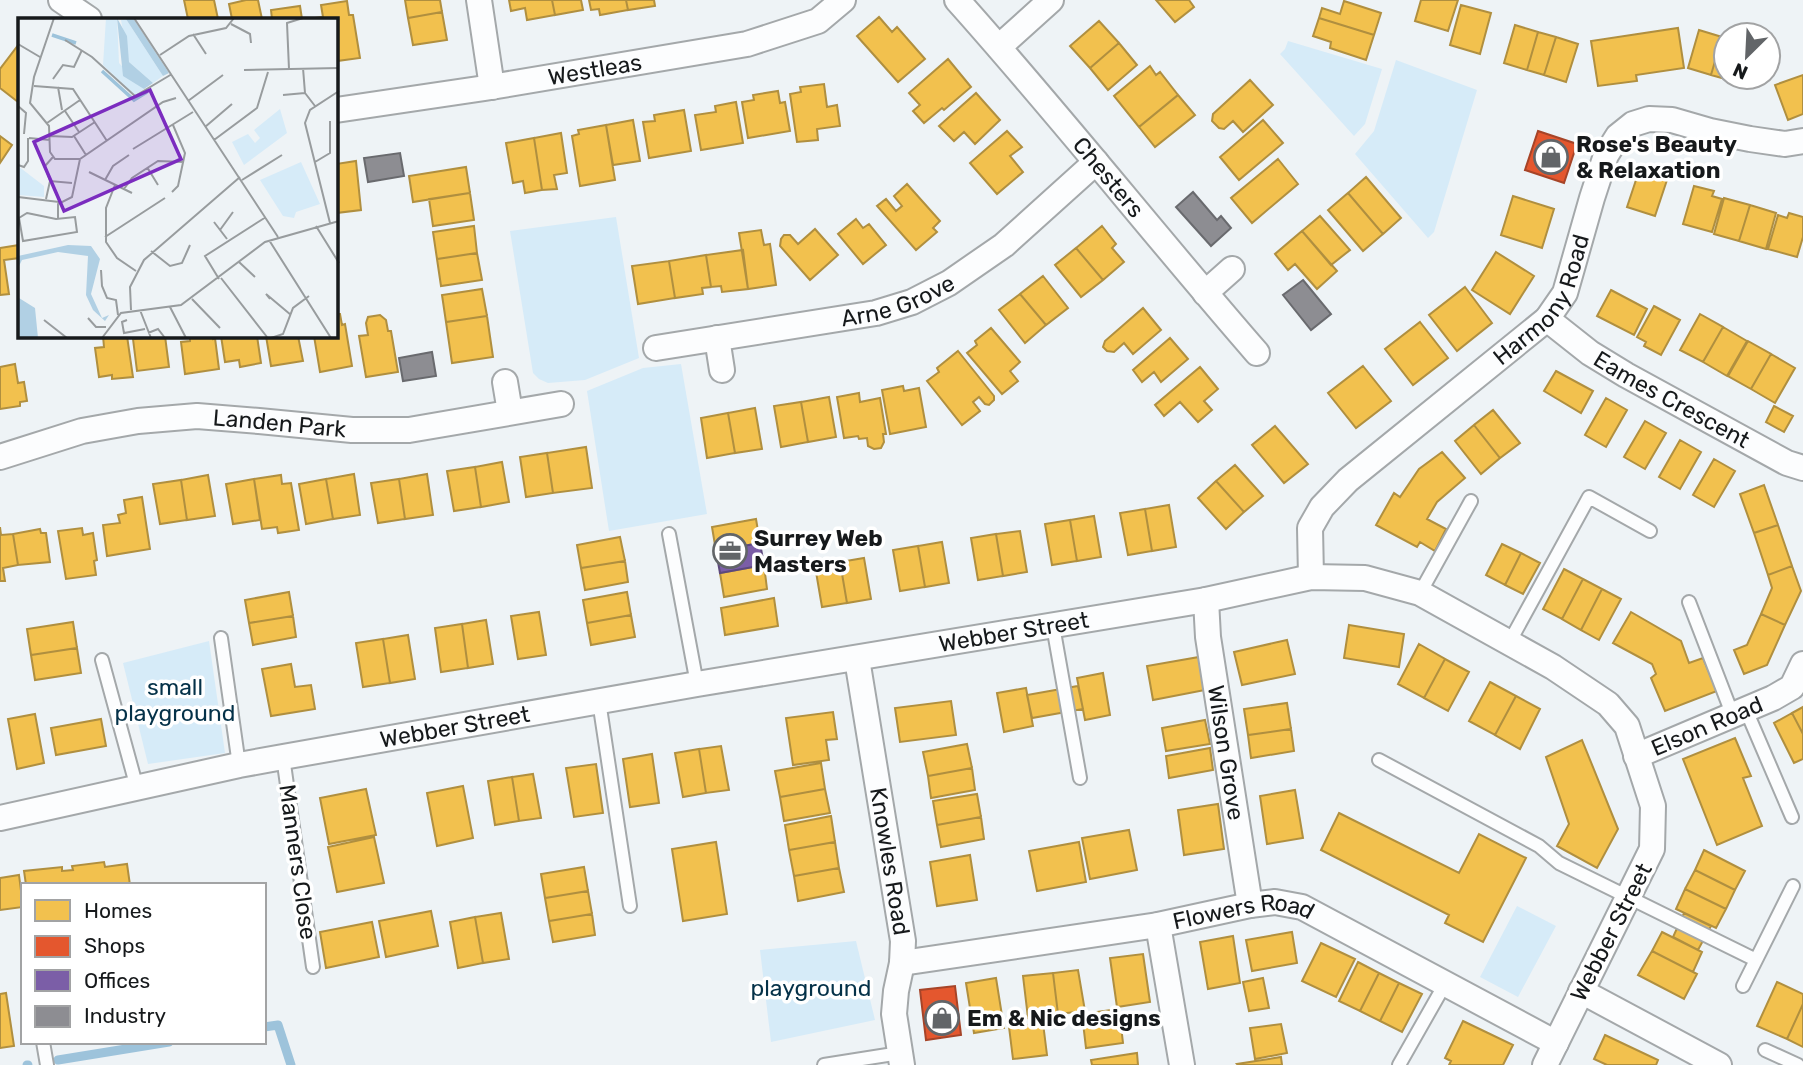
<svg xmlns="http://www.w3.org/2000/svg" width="1803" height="1065" font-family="Rubik,sans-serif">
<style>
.green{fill:#d6ebf8}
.homes{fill:#f2c14e;stroke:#b08f3f;stroke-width:2}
.shops{fill:#e4572e;stroke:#a64428;stroke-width:2}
.offices{fill:#7b5ea7;stroke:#5d497d;stroke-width:2}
.industry{fill:#8d8d92;stroke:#696a6e;stroke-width:2}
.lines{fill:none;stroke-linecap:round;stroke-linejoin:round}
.stream{stroke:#9dc3db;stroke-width:9}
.lane-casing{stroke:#a4a8aa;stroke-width:16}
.street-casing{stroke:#a4a8aa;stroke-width:28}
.lane{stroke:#fcfdfe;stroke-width:12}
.street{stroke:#fcfdfe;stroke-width:24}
.labels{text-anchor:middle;stroke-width:7;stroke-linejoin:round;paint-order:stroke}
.street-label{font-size:23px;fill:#16191b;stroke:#fff}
.poi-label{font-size:23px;font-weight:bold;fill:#16191b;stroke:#fff;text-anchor:start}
.park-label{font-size:23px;fill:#043148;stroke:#fff}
.inset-river{fill:none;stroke:#9dc3db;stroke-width:3.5}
.inset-road{fill:none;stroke:#989c9e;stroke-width:2}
.view{fill:#7b2cbf;fill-opacity:0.15;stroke:#7b2cbf;stroke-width:3.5}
.inset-edge{fill:none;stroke:#16191b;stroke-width:3.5}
</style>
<rect width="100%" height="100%" fill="#eef3f6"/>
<path class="green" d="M1288,41L1382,69L1365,124L1354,136L1280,54L1285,49Z
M1396,60L1477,90L1434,232L1428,238L1355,154L1374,131Z
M616,217L639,358L585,380L548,383L539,379L533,373L510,231Z
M681,364L707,514L609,531L587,391L643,368Z
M209,641L225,753L148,764L123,663Z
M1517,906L1556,926L1518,997L1480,977Z
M856,941L875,1020L771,1042L760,950Z"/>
<path class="homes" d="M184,0H214L218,19H188Z
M246,0H258L262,19H232L229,4Z
M405,0H440L442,12L408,18Z
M509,0H552L555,15L527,20L525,8L511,11Z
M552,0H581L583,10L555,15Z
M589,0H626L628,10L600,15L599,9L591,10Z
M626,0H654L655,6L628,10Z
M1156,0H1189L1194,7L1175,22Z
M1421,0H1458L1448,31L1415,21Z
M347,1L349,15H353L360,58L337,61L336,19L315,18L323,17L321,5Z
M1344,1L1381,13L1374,35L1319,18L1322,8L1340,14Z
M1461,5L1491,13L1480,54L1450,45Z
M300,6L302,19H272L271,10Z
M442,12L447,40L413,45L408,18Z
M879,17L892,32L897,27L925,59L898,82L857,36Z
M1319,18L1374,35L1366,60L1330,48L1331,42L1313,36Z
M1099,21L1119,43L1090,68L1070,46Z
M1515,25L1538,32L1527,70L1504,63Z
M1678,28L1684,68L1636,75L1637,81L1598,86L1591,41Z
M1699,30L1722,37L1711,75L1688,68Z
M1538,32L1556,37L1544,75L1527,70Z
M1556,37L1578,44L1566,82L1544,75Z
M1722,37L1726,39V77H1730L1729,80L1711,75Z
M1119,43L1137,65L1108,90L1090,68Z
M19,44V100L18,102L0,88V69Z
M948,59L971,87L944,110L942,108L924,123L913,111L920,105L909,93Z
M1150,66L1156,75L1160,72L1178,95L1139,127L1114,96Z
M1803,75V114L1788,120L1775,85Z
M1730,77H1753L1751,86L1729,80Z
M1250,80L1273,105L1243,132L1233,121L1224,129L1219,128L1212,121L1213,114Z
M824,84L827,107L837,105L840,126L817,129L818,140L797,142L790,94L801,92L800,87Z
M778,91L780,103L785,102L790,131L748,138L742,102L754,100L753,95Z
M976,93L1000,120L975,144L964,132L954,141L939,126Z
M1178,95L1195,115L1155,147L1139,127Z
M736,102L743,143L701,150L695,115L716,112L715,106Z
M684,110L691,151L649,158L643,122L655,121L654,115Z
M633,120L640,161L613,165L606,125Z
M1263,120L1283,143L1239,180L1220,157Z
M606,125L615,180L580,186L572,136L579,134L578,130Z
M1007,131L1022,147L1010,156L1023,172L997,194L970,163Z
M561,133L567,173L554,175L557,189L542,190L534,138Z
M0,136L12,145L0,163Z
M534,138L542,190L525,193L523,181L513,183L506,143Z
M1278,159L1298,184L1252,223L1231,198Z
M356,161L361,210L336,213V164Z
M466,167L470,193L413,202L409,176Z
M1640,168L1668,177L1655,216L1627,207Z
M1366,177L1401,218L1383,234L1348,193Z
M907,184L940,221L933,228L937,232L916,250L877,206L886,199L896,211L902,206L894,196Z
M1694,186L1714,191L1712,196L1722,199L1712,232L1683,224Z
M470,193L474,220L433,226L429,199Z
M1348,193L1383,234L1363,251L1328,210Z
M1513,196L1554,209L1542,248L1501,235Z
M1724,198L1750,205L1739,241L1714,234Z
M1750,205L1776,213L1766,249L1739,241Z
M1789,213L1803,217V237L1797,257L1768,249L1778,215L1787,218Z
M1320,216L1350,250L1331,265L1302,231Z
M856,219L863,228L869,224L886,245L863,264L838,234Z
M474,226L477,253L437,259L433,232Z
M1102,226L1116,244L1112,248L1124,262L1103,280L1076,248Z
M815,229L838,255L810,280L780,246L781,239L784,235H790L798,244Z
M761,230L764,245L770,244L776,285L748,289L739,233Z
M1302,231L1337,271L1317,289L1295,264L1288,270L1275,254Z
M19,245V258L4,260L9,294L0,295V248Z
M1076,248L1103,280L1081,297L1055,265Z
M743,250L748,289L722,292L721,286L711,287L706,255Z
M1496,252L1534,276L1510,314L1472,290Z
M477,253L482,280L441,286L437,259Z
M706,255L711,287L702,288L703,294L675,298L669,261Z
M669,261L675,298L638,304L632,266Z
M1043,276L1068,308L1046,325L1020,294Z
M1465,287L1492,323L1457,351L1429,315Z
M482,289L487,316L446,322L442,295Z
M1611,290L1647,309L1634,335L1597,316Z
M1020,294L1046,325L1025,343L999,310Z
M1654,306L1680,320L1661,355L1644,346L1646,342L1637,337Z
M1143,308L1161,330L1133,354L1124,343L1114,352L1107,351L1103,347L1105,341Z
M336,314H340L342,325L345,324L352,366L320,372L314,336H336Z
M1700,314L1723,327L1703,362L1680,350Z
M380,315L386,320L388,331H391L398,372L366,377L359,336L368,335L366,323L368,317Z
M487,316L493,357L452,363L446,322Z
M1420,322L1448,358L1413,385L1385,349Z
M1723,327L1747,341L1727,376L1703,362Z
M991,328L1020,362L1010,371L1018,381L1002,394L967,353L977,345L975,341Z
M103,336H127L133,377L112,379V375L99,377L95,348L104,347Z
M165,336L169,367L137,371L133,339Z
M190,336H212L213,339L215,338L219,369L185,374L181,342L190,341Z
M221,336H257L261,363L240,367L239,360L225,362Z
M266,336H298L303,361L271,366Z
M1170,338L1188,359L1161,382L1154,372L1142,382L1133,370Z
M1748,341L1771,354L1751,389L1728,376Z
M958,351L994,396V400L989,405L985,404L979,397L973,402L980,411L962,425L927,381L939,372L937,368Z
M1771,354L1795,368L1775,403L1751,389Z
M15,364L18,383L24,382L27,401L20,402V406L0,409V367Z
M1363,366L1391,401L1356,428L1328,393Z
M1200,367L1218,389L1204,401L1212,410L1198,422L1180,402L1164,416L1155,405Z
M1556,371L1593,391L1581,413L1544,391Z
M903,386L904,391L919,388L926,427L890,434L882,390Z
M859,393L860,402L880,398L886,434H883L884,442L881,448L874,449L868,446L867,438L859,439L858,436L844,438L837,397Z
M829,397L836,437L808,442L801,402Z
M1606,398L1627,410L1606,447L1585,435Z
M801,402L808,442L781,447L774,406Z
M1774,406L1793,416L1784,432L1766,422Z
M755,408L762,449L735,453L728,413Z
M1493,410L1520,443L1500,458L1474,425Z
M728,413L735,453L707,458L701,418Z
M1645,421L1666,433L1645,469L1624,457Z
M1474,425L1500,458L1481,474L1455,441Z
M1275,426L1308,464L1284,483L1252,445Z
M1680,440L1701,452L1680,489L1659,477Z
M586,447L592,488L553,493L547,453Z
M1442,452L1465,478L1437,502L1427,519L1446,529L1435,551L1420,542L1417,547L1376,525L1394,493L1400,497L1419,469Z
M547,453L553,493L526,497L520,457Z
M1714,459L1735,471L1714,507L1693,495Z
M502,462L509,502L481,507L475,467Z
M1235,465L1263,496L1244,512L1216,481Z
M475,467L481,507L454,511L447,471Z
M354,474L360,515L333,519L326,479Z
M427,474L433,515L405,519L399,479Z
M208,475L215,516L187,520L181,480Z
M281,475L282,484L291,483L299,530L278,533L277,527L262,529L254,479Z
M254,479L260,520L233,524L226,484Z
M326,479L333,519L306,524L299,484Z
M399,479L405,519L378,523L371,483Z
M181,480L187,520L160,524L153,484Z
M1216,481L1244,512L1226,529L1198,498Z
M1764,485L1778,525L1754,533L1740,494Z
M142,497L150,549L107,556L103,525L120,523L118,515L126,513L124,500Z
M1169,505L1176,547L1152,551L1145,509Z
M1145,509L1152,551L1128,555L1120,513Z
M1094,516L1101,557L1077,561L1070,520Z
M756,519L760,543L716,551L712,527Z
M1070,520L1077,561L1052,565L1045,524Z
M1778,525L1792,566L1768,575L1754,533Z
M0,527L1,535L13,534L18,565L3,568L5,581H0Z
M82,528L83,535L93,533L97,560L94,561L96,575L66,579L58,531Z
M40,529L41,533H46L50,562L18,565L13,534Z
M1020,531L1027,572L1003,576L996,534Z
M996,534L1003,576L978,580L971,538Z
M620,537L625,561L581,568L577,545Z
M942,542L949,583L925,587L918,546Z
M1502,544L1521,553L1505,585L1486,575Z
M918,546L925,587L900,591L893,550Z
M1521,553L1540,563L1523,594L1505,585Z
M864,558L871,599L847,603L840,562Z
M625,561L628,582L585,590L581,568Z
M840,562L847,603L822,607L815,566Z
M764,565L767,589L724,597L720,573Z
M1792,566L1801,591L1785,625L1761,614L1772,588L1768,575Z
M1564,569L1583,579L1562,619L1543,609Z
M1583,579L1602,589L1581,630L1562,619Z
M1602,589L1621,599L1599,640L1581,630Z
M289,592L293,616L249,623L245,600Z
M627,592L631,615L587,623L583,600Z
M774,598L778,626L725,635L721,608Z
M539,612L546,655L518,659L511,616Z
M1631,612L1681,641L1689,663L1703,658L1717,691L1665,711L1651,678L1656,674L1652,664L1613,643Z
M1761,614L1785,625L1767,665L1744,674L1734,650L1747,645Z
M631,615L635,637L591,645L587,623Z
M293,616L296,637L253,645L249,623Z
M486,620L493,664L468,668L462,624Z
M73,622L77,648L31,655L27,629Z
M462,624L468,668L441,672L435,628Z
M1349,625L1404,634L1399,667L1344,658Z
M408,635L415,679L390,683L383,639Z
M383,639L390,683L363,687L356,643Z
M1287,640L1295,674L1242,685L1234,652Z
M1419,644L1445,659L1424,698L1398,684Z
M77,648L81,673L35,680L31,655Z
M1199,657L1205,690L1153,700L1147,666Z
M1445,659L1469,672L1448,711L1424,698Z
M291,664L295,687L311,685L315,709L271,716L262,669Z
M1103,673L1110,715L1085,720L1077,678Z
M1490,682L1516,696L1495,735L1469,721Z
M1078,686L1083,709L1032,718L1027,695Z
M1026,688L1033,726L1004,732L997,693Z
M1516,696L1540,709L1520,749L1495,735Z
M951,701L956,735L900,742L895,708Z
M1287,703L1291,729L1248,735L1244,709Z
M1803,707V734L1792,713Z
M833,712L837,739L826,740L829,760L793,765L786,718Z
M1792,713L1803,734V759L1794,763L1774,723Z
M35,714L44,763L17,769L8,719Z
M101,719L106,746L56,755L51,728Z
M1205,720L1210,744L1166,751L1162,728Z
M1291,729L1294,751L1251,758L1248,735Z
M1735,738L1751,776L1743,778L1762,826L1717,845L1683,759Z
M1582,740L1618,829L1597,868L1557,846L1569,824L1546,757Z
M967,744L972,768L928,776L923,752Z
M721,746L729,790L706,793L699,749Z
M1210,748L1213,770L1169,778L1166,756Z
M699,749L706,793L683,797L675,753Z
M652,754L659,803L630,807L623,759Z
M821,763L825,789L780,797L775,771Z
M596,764L603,813L574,817L566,768Z
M972,768L975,790L931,798L928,776Z
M533,774L541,818L519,821L512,777Z
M512,777L519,821L495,825L488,781Z
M463,786L473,838L437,846L427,793Z
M366,789L376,835L329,844L320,798Z
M825,789L830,813L784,821L780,797Z
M1295,790L1303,838L1267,844L1260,796Z
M977,794L981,817L937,825L933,801Z
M1218,804L1224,849L1184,855L1178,810Z
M1339,813L1459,873L1479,834L1526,858L1483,942L1445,923L1449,915L1321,850Z
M831,816L835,842L789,850L785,825Z
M981,817L984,839L941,847L937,825Z
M1129,830L1137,870L1090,879L1082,838Z
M374,837L384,883L337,892L328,847Z
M716,842L727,914L683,921L672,849Z
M835,842L839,868L794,876L789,850Z
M1079,842L1086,882L1037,891L1029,851Z
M1704,850L1745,871L1735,890L1695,870Z
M970,855L977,900L937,906L930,862Z
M104,862L105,867L127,864L130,885H26L24,871L62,867V871L73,870L72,866Z
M584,867L588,891L545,898L541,874Z
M839,868L844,892L798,901L794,876Z
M1695,870L1735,890L1726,909L1685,889Z
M19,875L23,907L0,910V878Z
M1685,889L1726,909L1716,928L1676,909Z
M588,891L592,914L549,921L545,898Z
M431,911L438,946L386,957L379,921Z
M501,913L509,959L483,963L475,917Z
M1684,913L1711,926L1698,950L1673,937Z
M592,914L595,935L553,942L549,921Z
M475,917L483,963L458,968L450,922Z
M372,922L379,957L326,968L320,932Z
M1292,932L1297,963L1252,971L1246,940Z
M1662,932L1702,952L1693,972L1652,951Z
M1233,936L1240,983L1208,989L1200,942Z
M1321,943L1355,959L1336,997L1302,981Z
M1652,951L1697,974L1684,999L1638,975Z
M1143,954L1150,1002L1117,1007L1110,958Z
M1358,962L1379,973L1360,1011L1339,1001Z
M1078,970L1085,1011L1058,1014L1053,973Z
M1053,973L1058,1014L1028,1018L1023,976Z
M1379,973L1399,983L1380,1021L1360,1011Z
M996,978L1004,1028L974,1033L966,983Z
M1263,978L1269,1008L1249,1011L1243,982Z
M1777,982L1803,994V1004L1787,1039L1757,1026Z
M1399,983L1422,994L1402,1032L1380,1021Z
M6,993L14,1046L0,1048V994Z
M1803,1004V1047L1787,1039Z
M1119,1009L1123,1043L1086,1048L1082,1014Z
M1463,1021L1513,1045L1503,1065H1449L1451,1061L1445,1058Z
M1043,1023L1047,1055L1013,1059L1009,1027Z
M1281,1024L1287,1053L1255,1059L1250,1028Z
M1605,1035L1658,1060L1656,1065H1607L1594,1059Z
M1137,1053L1138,1065H1092L1091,1060Z
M1281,1057L1282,1065H1238L1237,1064Z"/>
<path class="shops" d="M1538,131L1577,144L1564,183L1525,170Z
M955,986L961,1035L926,1040L920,990Z"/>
<path class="offices" d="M760,543L764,565L720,573L716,551Z"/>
<path class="industry" d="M400,153L404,176L368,182L364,158Z
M1193,192L1217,220L1221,216L1231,228L1211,246L1176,207Z
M1303,280L1331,314L1311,330L1283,295Z
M432,352L436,376L403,381L399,358Z"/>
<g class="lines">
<path class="stream" d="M264,1027L278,1025L291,1065
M58,1060L169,1042
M27,1065H28"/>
<g class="lane-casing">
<path id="lane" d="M669,534L697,684
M1420,593L1471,501
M1689,602L1733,716
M1053,626L1080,778
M221,638L239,765
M1509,643L1589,497L1650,531
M102,660L137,788
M599,701L630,906
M1746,710L1792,817
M283,757L313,967
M1379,760L1539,846L1559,863L1756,960L1793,886
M1743,986L1756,960
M43,1042L47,1065
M1765,1050L1798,1065
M824,1065L900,1053
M1399,1065L1445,984"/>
</g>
<g class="street-casing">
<g id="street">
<path d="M61,0L89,19"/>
<path d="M479,0L492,87"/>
<path id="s1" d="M957,0C1060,115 1156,237 1257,353"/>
<path d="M999,47L1051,0"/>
<path id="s2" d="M336,110L485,88L747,44L818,21L843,0"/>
<path d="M1205,293L1232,269"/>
<path id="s3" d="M1547,319L1590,353L1626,375L1787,463L1803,468"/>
<path d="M717,338L722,370"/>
<path id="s4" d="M656,348L876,313L912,302L949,283L1004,245L1096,162"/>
<path d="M505,382L510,412"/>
<path id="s5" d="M0,457L82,431L138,421L197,416L259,421L352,430H409L561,404"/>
<path id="s6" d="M1311,577L1310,528L1322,507L1348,480L1547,319L1565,293L1592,198L1606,155L1618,136L1633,124L1649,119L1672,120L1710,131L1750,139L1785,144L1803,141"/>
<path id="s7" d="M1206,600L1208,637L1250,905"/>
<path id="s8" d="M857,659L903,941L902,963L896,991L894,1014L902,1065"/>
<path id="s9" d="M1636,756L1773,698L1792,687L1803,664"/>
<path id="s10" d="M0,818L239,765L283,757L697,684L1206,600L1311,577L1365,578L1420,593L1553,667L1608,704L1627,726L1653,806L1652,849L1545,1065"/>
<path d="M1158,925L1182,1065"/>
<path id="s11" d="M902,963L1158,925L1250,905L1275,902L1302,907L1556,1043"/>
<path d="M1581,991L1719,1065"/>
</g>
</g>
<use href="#lane" class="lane"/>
<use href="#street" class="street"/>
</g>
<defs>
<g id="shop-ring" transform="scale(1.75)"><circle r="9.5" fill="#fff" stroke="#626568" stroke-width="1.5"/><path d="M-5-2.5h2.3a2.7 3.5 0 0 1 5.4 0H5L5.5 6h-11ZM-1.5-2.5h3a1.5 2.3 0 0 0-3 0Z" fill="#626568"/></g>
<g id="office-ring" transform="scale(1.75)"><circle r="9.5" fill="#fff" stroke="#626568" stroke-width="1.5"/><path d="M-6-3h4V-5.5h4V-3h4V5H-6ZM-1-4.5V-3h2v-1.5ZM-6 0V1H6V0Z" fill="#626568"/></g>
</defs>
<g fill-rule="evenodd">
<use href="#shop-ring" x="1551" y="157"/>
<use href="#office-ring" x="730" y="551"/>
<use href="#shop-ring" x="942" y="1018"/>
</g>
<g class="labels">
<g class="street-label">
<text dy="8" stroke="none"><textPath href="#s2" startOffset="262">Westleas</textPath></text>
<text dy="8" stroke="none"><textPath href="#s1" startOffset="233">Chesters</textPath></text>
<text dy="8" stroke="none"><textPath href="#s6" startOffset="380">Harmony Road</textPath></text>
<text dy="8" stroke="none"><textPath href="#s4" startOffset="247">Arne Grove</textPath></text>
<text dy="8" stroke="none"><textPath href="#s3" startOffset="149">Eames Crescent</textPath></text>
<text dy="8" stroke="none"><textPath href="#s5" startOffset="285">Landen Park</textPath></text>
<text dy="8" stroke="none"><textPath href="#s10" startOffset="1031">Webber Street</textPath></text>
<text dy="8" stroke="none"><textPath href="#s9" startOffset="77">Elson Road</textPath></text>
<text dy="8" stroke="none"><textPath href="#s10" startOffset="464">Webber Street</textPath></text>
<text dy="8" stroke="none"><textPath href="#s7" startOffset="154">Wilson Grove</textPath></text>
<text transform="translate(298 862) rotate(82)" y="8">Manners Close</text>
<text dy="8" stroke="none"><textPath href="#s8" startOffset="205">Knowles Road</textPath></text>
<text dy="8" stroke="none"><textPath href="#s11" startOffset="346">Flowers Road</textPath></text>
<text transform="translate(1611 932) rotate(-63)" y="8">Webber Street</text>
</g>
<g class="poi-label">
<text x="1576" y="152">Rose's Beauty<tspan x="1576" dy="26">&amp; Relaxation</tspan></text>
<text x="754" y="546">Surrey Web<tspan x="754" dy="26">Masters</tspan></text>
<text x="967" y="1026">Em &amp; Nic designs</text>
</g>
<g class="park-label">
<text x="175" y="695">small<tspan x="175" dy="26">playground</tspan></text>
<text x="811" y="996">playground</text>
</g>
</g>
<g transform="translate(18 18)">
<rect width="320" height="320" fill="#eef3f6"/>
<path d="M88,0H99L101,45L126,71L117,77L85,47ZM108,1L145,58L135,65L111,44L103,2ZM262,91L269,115L226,147L214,124L230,116L237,125L242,120L236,112ZM283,144L302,186L278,194L276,200L265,198L242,162ZM0,148L26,168V179L0,177Z" fill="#d6ebf8"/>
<path d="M99,0L109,18L111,44L135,65L126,71L105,58ZM115,0L151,55L145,58L108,1ZM50,227L73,228L82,241L73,276L84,300L91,297L87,303L75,292L68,277L70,238L40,234L4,242L0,250V238ZM1,280L17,290L20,320H0Z" fill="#b1d0e4"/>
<path class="inset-river" d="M34,17L58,25M84,53L116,82L129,74"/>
<path class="inset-road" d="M36,0L16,59L12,85L31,108L32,134L37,141H62L145,84L158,80M116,0L260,219M213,6L232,16L233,25M175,16L188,36M47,22L74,39L117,78L154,56M0,26L22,39M142,37L171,18L208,10L216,0M285,50L287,75L297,88M271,51L269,5L285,0M226,52L321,50M35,61L45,47L56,49L64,32M16,68L55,71L89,123M40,69L44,92M265,77L287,75M170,83L205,57M0,88L8,95L6,116M47,93L61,114M29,105L62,82M187,109L214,86M32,118L54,119L77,104M56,118L68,137M11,120L32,122M196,122L239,90L250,54M115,131L175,94M297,144L312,135V103M0,147L6,149L10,143V120M129,149L140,167M71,154L114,175M87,162L95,148L111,137M224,162L264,137M32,163L27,148L35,139M97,167L88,190V224L99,240L118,253M106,171L114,160L140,143L166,144M154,174L160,168L167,135L155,107M0,179L41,184M28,181L32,163L54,165M9,195L38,201L57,199L59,214L5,223L1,200ZM40,200V186L54,179L62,141M196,204L209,221M312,205L287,105L292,92L321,73M298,208L321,245M202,212L215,194M87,219L147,180M251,222L313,320M133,233L152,248L164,245L172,227M221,244L237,259M83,252L84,268L89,280L98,282L100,297M203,260L249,319M201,261L187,238L248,199M174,281L202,310M252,281L248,276L273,297M152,289L168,320M113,292L112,269L126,242L222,159M122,292L133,320M70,300L78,309H88M26,302L49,320M109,302L104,304L106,315L127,311M130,315L140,311L147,320M84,320L103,295L163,287L247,224L321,203M253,320L265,316L275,290L291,278"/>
<path class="view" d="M132,72L163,141L46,193L16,124Z"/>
<rect width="320" height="320" class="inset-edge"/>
</g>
<rect x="21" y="883" width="245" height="161" fill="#ffffff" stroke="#a2a3a4" stroke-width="2"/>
<rect x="35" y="900" width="35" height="21" fill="#f2c14e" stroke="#a2a3a4" stroke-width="2"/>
<text x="84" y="918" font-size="21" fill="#16191b">Homes</text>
<rect x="35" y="936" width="35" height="21" fill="#e4572e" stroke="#a2a3a4" stroke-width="2"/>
<text x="84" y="953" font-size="21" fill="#16191b">Shops</text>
<rect x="35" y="970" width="35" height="21" fill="#7b5ea7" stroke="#a2a3a4" stroke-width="2"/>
<text x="84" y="988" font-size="21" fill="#16191b">Offices</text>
<rect x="35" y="1006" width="35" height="21" fill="#8d8d92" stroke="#a2a3a4" stroke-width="2"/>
<text x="84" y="1023" font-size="21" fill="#16191b">Industry</text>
<g transform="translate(1747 56) rotate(204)"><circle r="33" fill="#ffffff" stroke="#a2a3a4" stroke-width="2"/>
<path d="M0-5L12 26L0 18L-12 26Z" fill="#626568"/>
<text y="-10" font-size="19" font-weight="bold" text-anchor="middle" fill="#16191b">N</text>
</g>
</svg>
